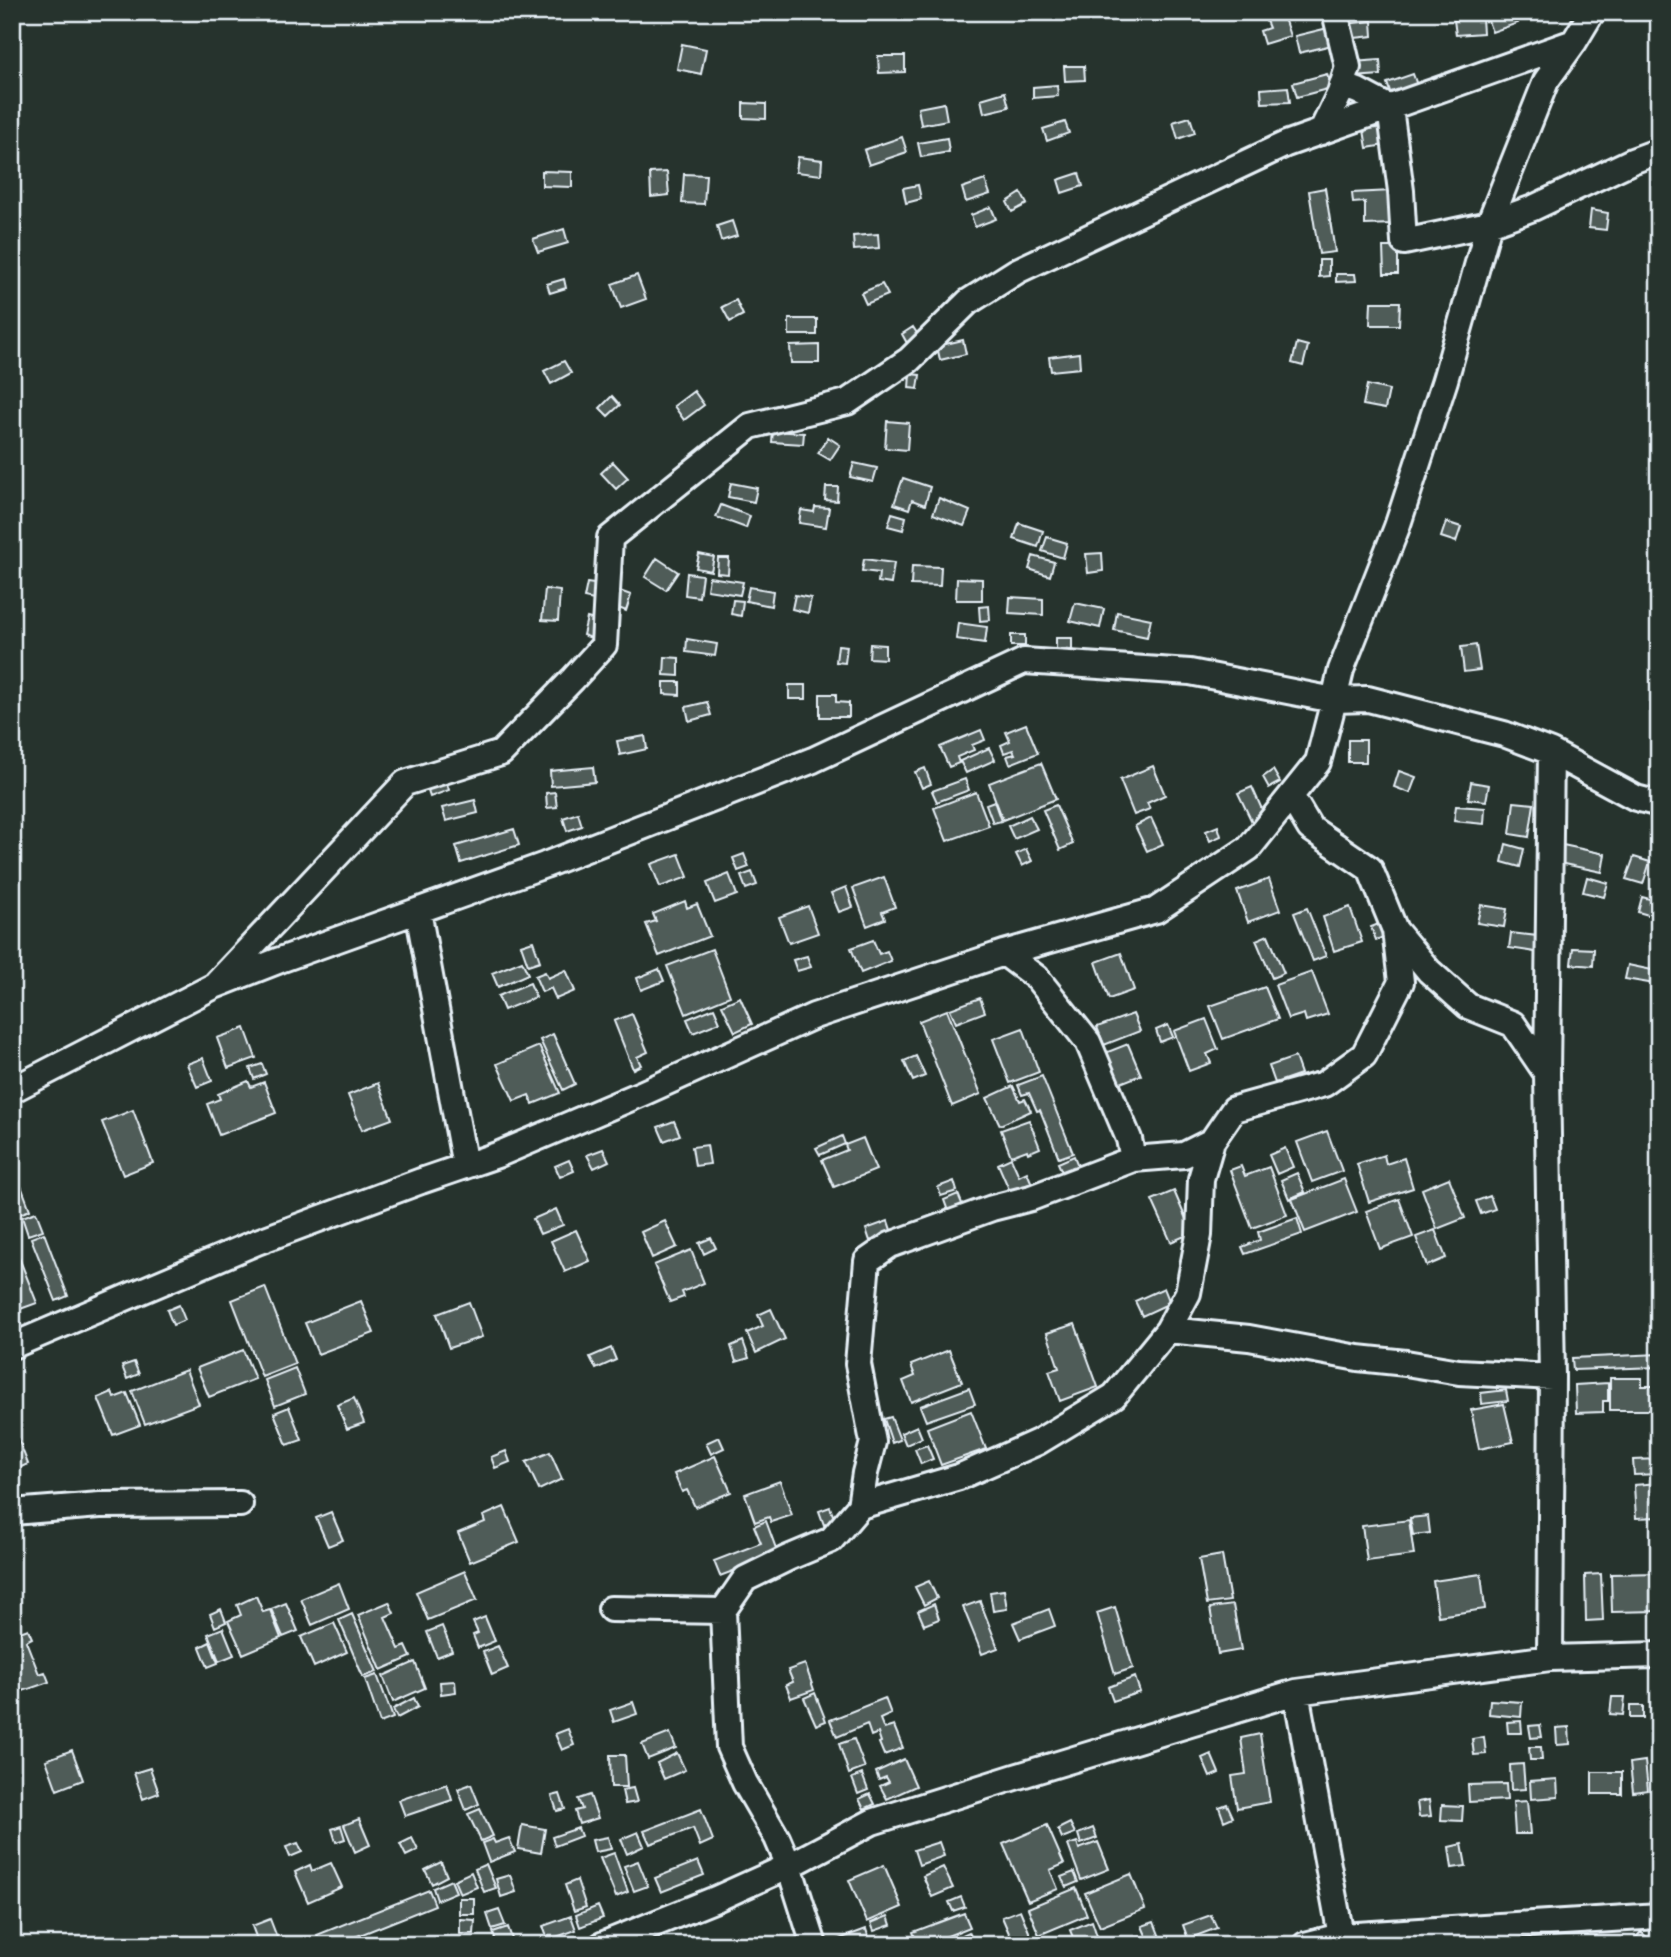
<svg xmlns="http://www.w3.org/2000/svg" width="1671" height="1957" font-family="Kalam,sans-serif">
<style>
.building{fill:#505c59;stroke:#e8f1f8;stroke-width:2}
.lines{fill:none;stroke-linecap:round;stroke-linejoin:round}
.street-casing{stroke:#e8f1f8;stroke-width:30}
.street{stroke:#26332d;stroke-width:24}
</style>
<rect width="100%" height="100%" fill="#26332d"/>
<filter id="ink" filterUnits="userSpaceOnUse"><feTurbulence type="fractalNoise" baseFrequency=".0143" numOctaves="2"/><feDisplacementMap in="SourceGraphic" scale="14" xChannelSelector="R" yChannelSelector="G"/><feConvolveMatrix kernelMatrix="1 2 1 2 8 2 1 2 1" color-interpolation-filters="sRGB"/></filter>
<g filter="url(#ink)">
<path class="building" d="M1276,12H1282L1290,36L1264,44L1260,31L1269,28L1264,16Z
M1503,12H1514L1518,23L1492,32L1487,18Z
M1482,18L1483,33L1456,35L1454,20Z
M1372,21L1373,36L1345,39L1344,24Z
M1332,27L1336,44L1299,53L1295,36Z
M682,44L706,49L701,74L677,69Z
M878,56H905V72L879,73Z
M1380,60L1381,75L1353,77L1352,62Z
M1064,66H1084L1085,80L1065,81Z
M1327,74L1331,88L1297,97L1293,83Z
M1413,74L1418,88L1392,97L1387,83Z
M1057,85L1058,96L1033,98V87Z
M1288,87L1290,102L1262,103L1261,89Z
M1005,92L1009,107L984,113L981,99Z
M743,103L766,104V119L743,118Z
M944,103L947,120L921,125L918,108Z
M1190,117L1195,133L1178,139L1173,122Z
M1065,122L1069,133L1047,141L1043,129Z
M1382,127L1385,145L1367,148L1364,130Z
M902,137L907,152L869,165L864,150Z
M947,138L949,152L921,157L918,143Z
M798,157L822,160L821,175L796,172Z
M542,171L572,172V187L542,186Z
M667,172L669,195L651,197L650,173Z
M1079,173L1083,186L1062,193L1058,180Z
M684,174L706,175L704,204L682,203Z
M985,180L990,194L966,202L962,188Z
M918,185L921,199L906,203L903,188Z
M1325,188L1335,252L1319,254L1309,191Z
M1392,191L1393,224L1365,225V202L1353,203L1352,193Z
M1021,193L1027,204L1012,212L1007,202Z
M991,207L996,219L975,227L971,215Z
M1591,210L1608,213L1606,230L1589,228Z
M732,221L737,236L721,241L717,226Z
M564,229L568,243L538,252L533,239Z
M878,234L879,248L854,250L853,236Z
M1383,247H1398V274H1384Z
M1319,260H1329V276L1319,277Z
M1336,274H1355L1356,281L1336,282Z
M637,275L646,299L621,308L612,284Z
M564,279L566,288L550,293L547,284Z
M882,284L888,295L866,304L861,293Z
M736,300L743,315L730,322L722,307Z
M1371,302H1400L1399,325H1370Z
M789,319H817V335H789Z
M913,327L920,338L908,345L902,334Z
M963,340L966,354L940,360L937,346Z
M1297,343L1308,346L1303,366L1292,363Z
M819,345V363H791L790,346Z
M1079,353L1080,368L1051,371L1049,357Z
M564,361L571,373L551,384L544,371Z
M910,374L920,375L918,389L909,388Z
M1367,385L1389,390L1385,409L1363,405Z
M694,391L704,405L684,420L674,406Z
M612,396L620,405L608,416L600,408Z
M887,421L909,423L907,450L885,448Z
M773,431L804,433L803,444L772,442Z
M828,437L840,445L830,460L818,453Z
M613,462L628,478L616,489L601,473Z
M854,463L877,468L873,482L850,477Z
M903,478L930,487L925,505L912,500L909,509L894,504Z
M731,483L757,488L754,502L728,497Z
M826,487H838L837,501L825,500Z
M939,498L970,511L964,526L933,514Z
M721,505L750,516L746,528L716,517Z
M815,507L829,508L826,527L799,523L801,510L814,512Z
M892,513L906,517L903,530L888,526Z
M1446,522L1461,527L1456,542L1441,537Z
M1019,523L1043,531L1038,547L1014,539Z
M1047,537L1067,543L1063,558L1042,551Z
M1102,553L1103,571L1088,573L1086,554Z
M699,554L714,557L711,571L696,568Z
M1033,556L1054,562L1050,576L1029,569Z
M657,558L678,572L666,590L645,577Z
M718,558H729L728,574L717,573Z
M864,559L894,563L891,584L878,582L879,573L862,571Z
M912,566L941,567L940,586L911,585Z
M687,573L702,575L699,597L685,595Z
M709,577L743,582L740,595L707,590Z
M957,578L982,579V600H956Z
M587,583L601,585L599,601L584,598Z
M749,587L773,591L771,606L746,601Z
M545,589L560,591L558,621L542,620Z
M617,590L631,595L626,611L611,605Z
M795,595L811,598L808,613L792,609Z
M1010,597L1043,599V615L1009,613Z
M733,600L743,601L741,616L731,614Z
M1075,603L1104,609L1100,628L1070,621Z
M989,606L990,620L980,621L979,607Z
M1117,612L1151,619L1147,637L1114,630Z
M587,618L598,621L594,639L583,635Z
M958,623L987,627L985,643L956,639Z
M1011,635H1025V646H1011Z
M1056,638H1072V651H1056Z
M687,639L717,644L715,656L686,652Z
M870,644L885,645V659L869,658Z
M838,645L847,646L845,663L836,662Z
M1476,645L1480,670L1464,672L1461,647Z
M665,657L679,658V676L664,675Z
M664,682H680V695L664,694Z
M789,685H806V699H789Z
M820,694H836V702L849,703V717H820Z
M707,702L711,715L689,721L686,707Z
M1026,724L1038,753L1010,764L1007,756L1015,754L1013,750L1004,753L1001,745L1010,741L1006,732Z
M981,730L985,740L972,745L974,750L957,757L959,763L949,767L940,747Z
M645,736L647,749L620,755L617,741Z
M1348,740H1366V762H1348Z
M989,748L995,760L966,773L960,761Z
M1041,763L1056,799L1003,820L989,783Z
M1153,766L1165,795L1147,803L1150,809L1134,815L1120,780Z
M593,767L595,782L551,786L550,771Z
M925,768L931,784L922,788L915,772Z
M1273,770L1280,782L1269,788L1263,777Z
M1399,771L1416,777L1410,793L1394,787Z
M965,779L969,790L937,802L932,791Z
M446,781L449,790L430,797L427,788Z
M1471,782L1489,785L1486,801L1468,799Z
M1252,787L1265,816L1252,822L1238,793Z
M555,792L557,807L547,808L546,793Z
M976,792L989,826L947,841L934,808Z
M475,800L478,813L446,821L442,808Z
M994,801L1001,821L993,823L986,804Z
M1514,802L1534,804L1529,837L1510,834Z
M1056,805L1073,844L1060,850L1043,810Z
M1456,806L1485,808L1484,824L1454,821Z
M578,813L582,826L567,831L563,818Z
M1030,816L1037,829L1014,839L1008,826Z
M1151,818L1163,844L1147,851L1135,826Z
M1218,826L1221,836L1210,841L1206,831Z
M514,829L519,845L461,863L456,846Z
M1506,844L1524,849L1520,867L1502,862Z
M1563,845L1605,854L1602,872L1559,863Z
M1026,849L1032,861L1022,866L1016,854Z
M679,854L688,877L660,887L651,864Z
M744,854L749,867L738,871L733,858Z
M1634,857L1650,862L1643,884L1626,879Z
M752,872L757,885L746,889L741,876Z
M729,874L737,895L715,903L707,883Z
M884,877L895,907L882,912L885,919L867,926L853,888Z
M1587,877L1608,883L1604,897L1583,892Z
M1269,879L1280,910L1248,922L1237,891Z
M846,887L853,907L839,912L831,893Z
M1642,897L1657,901L1652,916L1638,912Z
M685,901L687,908L697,904L710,936L659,956L646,924L656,921L653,914Z
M1481,905L1507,909L1504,927L1477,923Z
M808,906L818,933L789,943L779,917Z
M1350,907L1362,942L1334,951L1323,917Z
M1307,908L1326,956L1313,961L1294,913Z
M1381,923L1386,936L1376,940L1371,927Z
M1511,933L1537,936L1535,952L1509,948Z
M1268,935L1284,973L1272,978L1256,940Z
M873,940L879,954L887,951L891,961L861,973L851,948Z
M533,941L540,961L528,965L521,945Z
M1573,948L1594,949L1593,966L1571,964Z
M712,949L730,996L686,1014L667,966Z
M1121,953L1134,990L1109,999L1096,962Z
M807,956L811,967L797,971L793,960Z
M522,961L528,974L498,987L492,973Z
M1628,965L1657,971L1655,984L1625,979Z
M659,969L664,981L641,990L637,978Z
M566,970L575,991L556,999L551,988L542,992L535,976L545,972L548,978Z
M1312,972L1328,1014L1306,1021L1304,1014L1288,1019L1275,985Z
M530,983L536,997L504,1010L498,996Z
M1265,987L1278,1019L1223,1039L1210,1006Z
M740,997L752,1024L735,1032L722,1005Z
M980,998L985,1012L956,1023L950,1009Z
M714,1008L720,1022L693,1033L687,1019Z
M947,1010L981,1094L952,1106L919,1021Z
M632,1014L648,1052L637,1057L641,1065L633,1069L614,1021Z
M1133,1014L1140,1031L1104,1045L1097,1027Z
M1206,1019L1218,1049L1207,1054L1211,1063L1189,1071L1174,1031Z
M1168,1025L1173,1037L1160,1042L1156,1030Z
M245,1028L256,1058L228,1068L217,1038Z
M1023,1028L1039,1072L1010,1083L993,1039Z
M553,1034L575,1084L563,1090L540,1040Z
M1128,1044L1141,1075L1113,1086L1100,1055Z
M539,1046L560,1093L533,1104L529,1095L514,1101L497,1064Z
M916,1056L925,1076L913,1081L904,1061Z
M1295,1057L1301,1074L1275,1083L1269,1066Z
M203,1058L212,1081L197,1087L187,1064Z
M262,1064L266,1074L254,1079L250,1068Z
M1042,1076L1073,1153L1059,1158L1040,1110L1037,1111L1029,1093L1022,1095L1018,1085Z
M248,1081L251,1087L264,1082L276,1113L219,1135L207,1104L220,1099L218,1094Z
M378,1083L392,1119L362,1130L348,1095Z
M1013,1086L1020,1101L1025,1099L1031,1111L1000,1125L987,1098Z
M133,1110L153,1163L123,1175L102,1122Z
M1029,1120L1040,1148L1028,1153L1027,1150L1011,1156L1001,1130Z
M674,1121L680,1135L664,1141L658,1127Z
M1327,1131L1342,1171L1312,1182L1297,1142Z
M842,1136L845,1144L820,1155L816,1148Z
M863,1138L876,1170L834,1187L822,1160L847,1150L845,1145Z
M707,1145L710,1164L695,1166L692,1147Z
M1285,1148L1293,1167L1277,1174L1269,1155Z
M603,1149L609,1161L594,1168L587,1155Z
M1384,1155L1386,1164L1404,1158L1413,1188L1369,1202L1357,1164Z
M1074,1156L1078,1166L1062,1172L1058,1163Z
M1011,1158L1019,1176L1027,1172L1032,1184L1011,1194L998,1164Z
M569,1160L574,1171L560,1177L555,1166Z
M1241,1166L1245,1176L1269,1167L1287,1215L1252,1228L1230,1170Z
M1297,1173L1305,1192L1289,1199L1281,1180Z
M1449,1178L1465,1218L1437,1229L1422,1189Z
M1344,1179L1357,1212L1305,1232L1292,1199Z
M954,1181L957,1191L941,1196L938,1187Z
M20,1183L30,1210L12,1217V1186Z
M1174,1191L1192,1233L1171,1242L1152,1200Z
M958,1194L963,1206L948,1211L944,1200Z
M1490,1196L1495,1209L1481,1214L1476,1201Z
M1399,1199L1413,1237L1380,1249L1366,1211Z
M556,1209L563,1225L540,1234L533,1219Z
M36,1212L43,1230L28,1235L22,1217Z
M1297,1218L1302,1234L1245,1254L1242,1247L1260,1240L1258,1232Z
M665,1221L677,1247L652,1258L641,1232Z
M888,1221L892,1233L870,1241L866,1229Z
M576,1230L590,1261L565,1272L551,1241Z
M1435,1230L1446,1258L1427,1266L1416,1237Z
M44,1233L68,1296L56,1301L31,1238Z
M711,1238L716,1248L704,1254L699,1243Z
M12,1240L37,1303L12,1312Z
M691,1250L704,1283L682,1292L684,1297L670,1302L654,1265Z
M265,1287L295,1364L262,1377L232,1300Z
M1164,1288L1170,1303L1142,1316L1135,1301Z
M361,1301L374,1333L318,1354L305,1323Z
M469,1302L482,1337L449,1348L437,1314Z
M179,1305L185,1320L173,1325L167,1310Z
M771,1309L785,1339L756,1353L747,1333L763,1326L758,1315Z
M1075,1324L1098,1387L1060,1401L1049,1371L1059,1368L1047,1333Z
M743,1341L749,1358L736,1362L731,1346Z
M611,1348L616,1360L596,1369L590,1357Z
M243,1350L255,1379L209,1397L197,1368Z
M949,1350L962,1382L911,1402L903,1381L915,1376L911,1365Z
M1659,1354V1367L1573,1370L1572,1358Z
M134,1362L139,1374L127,1379L122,1366Z
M295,1368L305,1394L275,1406L265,1380Z
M186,1370L199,1404L145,1424L132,1391Z
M1610,1378H1642V1386H1659V1410H1610Z
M1608,1383V1401H1603V1412L1576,1413L1575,1385Z
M969,1388L975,1404L926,1421L920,1406Z
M1506,1390L1508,1401L1482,1404L1481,1393Z
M112,1392L114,1398L127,1393L140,1425L113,1435L98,1398Z
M354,1398L364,1423L347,1429L337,1405Z
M1504,1404L1513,1442L1479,1449L1471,1410Z
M289,1407L302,1440L287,1445L274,1413Z
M971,1411L986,1449L941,1465L927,1428Z
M891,1417L900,1440L892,1443L884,1419Z
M917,1426L922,1438L906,1445L901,1433Z
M17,1436L28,1464L12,1471V1438Z
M719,1437L724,1448L711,1454L706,1443Z
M927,1445L933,1459L921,1464L915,1449Z
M506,1451L510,1462L495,1468L491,1457Z
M550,1452L562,1479L539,1490L526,1462Z
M715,1456L731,1492L695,1507L687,1490L682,1492L674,1474Z
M1659,1459V1474L1634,1475L1633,1460Z
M780,1481L792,1515L771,1522L769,1517L755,1522L745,1494Z
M1659,1483V1517L1636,1518L1634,1485Z
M504,1507L519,1542L470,1562L458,1533L485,1522L483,1516Z
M830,1507L835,1521L824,1525L819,1511Z
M331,1512L343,1540L328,1546L316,1518Z
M1428,1516L1430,1533L1413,1535L1410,1518Z
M1409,1520L1414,1555L1367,1561L1362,1526Z
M766,1521L778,1554L720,1576L714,1561L761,1543L754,1526Z
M1222,1555L1230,1601L1207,1604L1199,1559Z
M465,1571L477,1600L428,1620L416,1592Z
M1659,1573V1611L1612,1612L1611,1574Z
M1481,1574L1485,1609L1438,1616L1433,1581Z
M1601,1574L1603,1620L1586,1621L1585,1575Z
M929,1581L937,1598L924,1605L915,1587Z
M339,1583L349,1609L312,1625L301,1599Z
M1004,1590L1007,1609L993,1611L990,1592Z
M256,1596L263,1612L270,1610L281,1638L243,1654L228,1621L241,1615L237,1605Z
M980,1601L998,1648L982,1654L963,1607Z
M389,1602L394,1613L385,1617L399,1649L406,1646L411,1657L381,1670L358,1615Z
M286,1603L298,1631L283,1637L271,1609Z
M934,1604L939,1619L924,1625L918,1611Z
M1233,1605L1241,1650L1218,1654L1210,1608Z
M1115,1607L1133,1668L1115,1674L1097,1613Z
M221,1609L226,1622L215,1627L210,1614Z
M1049,1609L1055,1626L1020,1639L1013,1623Z
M352,1614L377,1672L363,1677L339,1620Z
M485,1617L495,1641L478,1648L473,1635L478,1633L473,1622Z
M334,1623L347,1652L314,1667L301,1637Z
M442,1626L452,1651L437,1657L427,1632Z
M223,1628L234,1655L219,1661L208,1634Z
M28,1629L32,1638L26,1641L39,1674L45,1672L49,1682L20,1692L12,1672V1635Z
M210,1642L218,1663L208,1667L200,1647Z
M498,1646L508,1668L492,1675L483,1652Z
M415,1662L425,1688L393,1702L383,1676Z
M805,1664L814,1690L791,1698L786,1685L793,1682L788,1670Z
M377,1675L393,1718L380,1723L365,1679Z
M1135,1677L1140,1692L1113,1701L1108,1687Z
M455,1681L456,1692L441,1694L440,1682Z
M815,1693L826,1721L816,1725L804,1698Z
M1612,1697H1625L1623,1715L1610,1714Z
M414,1698L418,1707L397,1718L393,1709Z
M885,1698L891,1714L880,1719L884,1729L894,1726L903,1748L884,1755L879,1743L881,1742L878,1733L871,1736L867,1724L837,1737L830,1720Z
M1490,1700L1522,1702L1521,1717L1489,1714Z
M633,1702L637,1714L614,1722L610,1710Z
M1630,1706H1643V1718H1630Z
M1521,1721L1522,1733H1508L1507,1722Z
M1540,1725L1542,1737L1531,1738L1529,1726Z
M1569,1727L1570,1744L1557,1745L1556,1728Z
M568,1729L574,1745L562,1750L555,1734Z
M670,1733L676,1748L648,1759L642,1744Z
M1260,1734L1270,1802L1237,1808L1232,1776L1246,1774L1241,1738Z
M1484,1737L1486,1754L1474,1755L1472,1739Z
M854,1739L865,1768L849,1774L839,1744Z
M1529,1747H1541L1542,1760H1530Z
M72,1750L83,1780L57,1790L46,1760Z
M677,1753L685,1770L664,1779L657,1763Z
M1211,1754L1219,1773L1210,1777L1202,1758Z
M610,1755H625L627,1787H611Z
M904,1759L916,1786L887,1799L880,1786L889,1782L886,1777L879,1780L876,1772Z
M1645,1761L1648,1790L1633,1792L1630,1763Z
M1523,1764L1525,1789L1511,1790L1510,1765Z
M150,1768L159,1793L143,1799L134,1773Z
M1592,1772H1622V1794H1592Z
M862,1774L868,1790L858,1794L852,1778Z
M1557,1779L1558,1797L1531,1799L1530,1781Z
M447,1784L452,1800L405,1816L399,1800Z
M471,1784L479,1804L466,1810L458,1789Z
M1506,1784L1507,1800L1469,1802L1468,1785Z
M633,1788L637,1802L625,1804L622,1790Z
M560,1794L565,1809L557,1811L552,1796Z
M870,1794L875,1804L864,1809L859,1799Z
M590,1795L598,1818L579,1824L575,1811L582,1809L578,1799Z
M1429,1800L1431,1816L1419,1817L1417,1802Z
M1527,1801L1530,1834H1515L1513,1802Z
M1227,1804L1233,1817L1224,1821L1219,1807Z
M1442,1805L1463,1806L1462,1821L1441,1820Z
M480,1809L493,1836L481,1841L468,1814Z
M701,1809L713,1840L700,1846L693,1828L650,1844L644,1831Z
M359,1819L370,1845L355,1852L344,1825Z
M1070,1823L1075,1833L1062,1838L1058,1829Z
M522,1825L545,1829L541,1853L518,1849Z
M1047,1825L1064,1864L1050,1870L1058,1889L1028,1901L1003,1844Z
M341,1826L345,1839L336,1842L332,1829Z
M578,1828L581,1836L555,1846L552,1837Z
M1093,1828L1097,1838L1081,1844L1078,1834Z
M638,1832L644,1846L627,1854L621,1839Z
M608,1837L611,1849L595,1852L592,1840Z
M412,1838L418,1850L406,1856L400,1844Z
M509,1838L515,1852L489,1862L482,1843L493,1839L495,1843Z
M939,1842L944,1856L919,1865L914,1850Z
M1077,1842L1079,1849L1098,1842L1109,1869L1081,1880L1068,1845Z
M298,1843L302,1852L290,1857L286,1847Z
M1462,1844L1466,1866L1452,1868L1449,1847Z
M614,1853L628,1892L616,1897L600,1858Z
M638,1861L648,1886L634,1891L624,1866Z
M698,1861L704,1875L661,1892L655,1878Z
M441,1862L447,1876L432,1884L425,1870Z
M331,1863L342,1887L308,1902L295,1872L310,1865L312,1871Z
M486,1864L496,1888L484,1892L475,1869Z
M884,1865L902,1907L867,1922L849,1880Z
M943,1867L953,1888L932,1897L923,1876Z
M471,1872L477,1887L460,1894L454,1880Z
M1074,1872L1078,1882L1066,1887L1061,1877Z
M1131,1874L1145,1909L1100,1927L1085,1893Z
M510,1875L516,1892L501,1897L496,1879Z
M451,1880L456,1892L437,1900L433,1888Z
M577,1880L586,1907L574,1911L565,1885Z
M1076,1888L1087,1915L1039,1935L1028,1908Z
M429,1890L435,1905L335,1945H321L317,1935Z
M961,1897L965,1907L953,1911L949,1902Z
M459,1898H474V1914H459Z
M598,1906L603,1918L580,1927L576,1915Z
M499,1910L505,1925L492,1929L487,1914Z
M1020,1910L1032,1939L1018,1945H1014L1002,1917Z
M964,1913L970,1927L925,1945H918L913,1932Z
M1211,1915L1217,1928L1188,1939L1183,1925Z
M571,1916L576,1930L548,1940L543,1926Z
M888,1916L891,1925L874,1931L871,1923Z
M270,1919L280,1945H259L252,1926Z
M460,1919L475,1920L474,1934H460Z
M1092,1921L1100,1945H1076L1070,1930Z
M1154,1922L1163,1945H1150L1142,1926Z
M508,1927L514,1945H497L493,1932Z
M866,1929L869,1939L853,1945H823Z
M969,1932L975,1945H940Z
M1641,1932L1651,1941L1648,1945H1631L1630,1944Z"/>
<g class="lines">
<g class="street-casing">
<path id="street" d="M1342,85L1358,91L1390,108L1401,191L1404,242L1489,224L1533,208L1632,161L1659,151
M1321,132L1340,93L1348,67L1335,12
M1551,752L1636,798L1659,804
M418,911L465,1166
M1395,930L1429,971L1468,1006L1513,1024L1547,1074
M1004,953L1037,978L1088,1042L1129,1139L1133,1159L1184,1155L1212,1141
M217,983L405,783L501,753L573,679L604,645L610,538L750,426L847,402L909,360L968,302L1017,271L1286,144L1574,42
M12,1090L214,986L280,960L545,865L813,760L1024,661L1190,672L1334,700L1341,670L1397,527L1445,380L1489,224L1546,81L1574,42L1592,12
M1168,1330L1249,1338L1358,1358L1406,1363L1459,1372L1552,1377
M12,1346L257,1242L421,1181L497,1155L643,1093L814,1016L1004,953L1156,910L1249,848L1318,762L1334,700L1368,699L1504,734L1551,752L1547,1074L1552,1377L1550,1658
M860,1506L959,1477L1038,1442L1114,1396L1168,1330L1188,1293L1199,1235L1201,1179L1212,1141L1234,1109L1324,1084L1364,1055L1401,982L1395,930L1370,869L1310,828L1291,796
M12,1512L100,1505L240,1504
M611,1609L723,1611L729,1747L745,1783L777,1838L789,1866L814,1945
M723,1611L745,1579L788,1558L831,1540L860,1506L865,1473L873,1442L858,1364L867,1261L890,1245L992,1208L1031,1198L1133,1159
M1296,1692L1341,1936L1305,1945
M602,1945L716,1899L789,1866L872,1822L1015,1777L1296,1692L1550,1658L1659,1655
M1342,1945L1341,1936L1659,1916"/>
</g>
<use href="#street" class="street"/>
</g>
</g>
<rect width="1671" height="1957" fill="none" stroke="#26332d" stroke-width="42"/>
<rect x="21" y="21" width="1629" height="1915" fill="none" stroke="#e8f1f8" stroke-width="2.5" filter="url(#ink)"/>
</svg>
